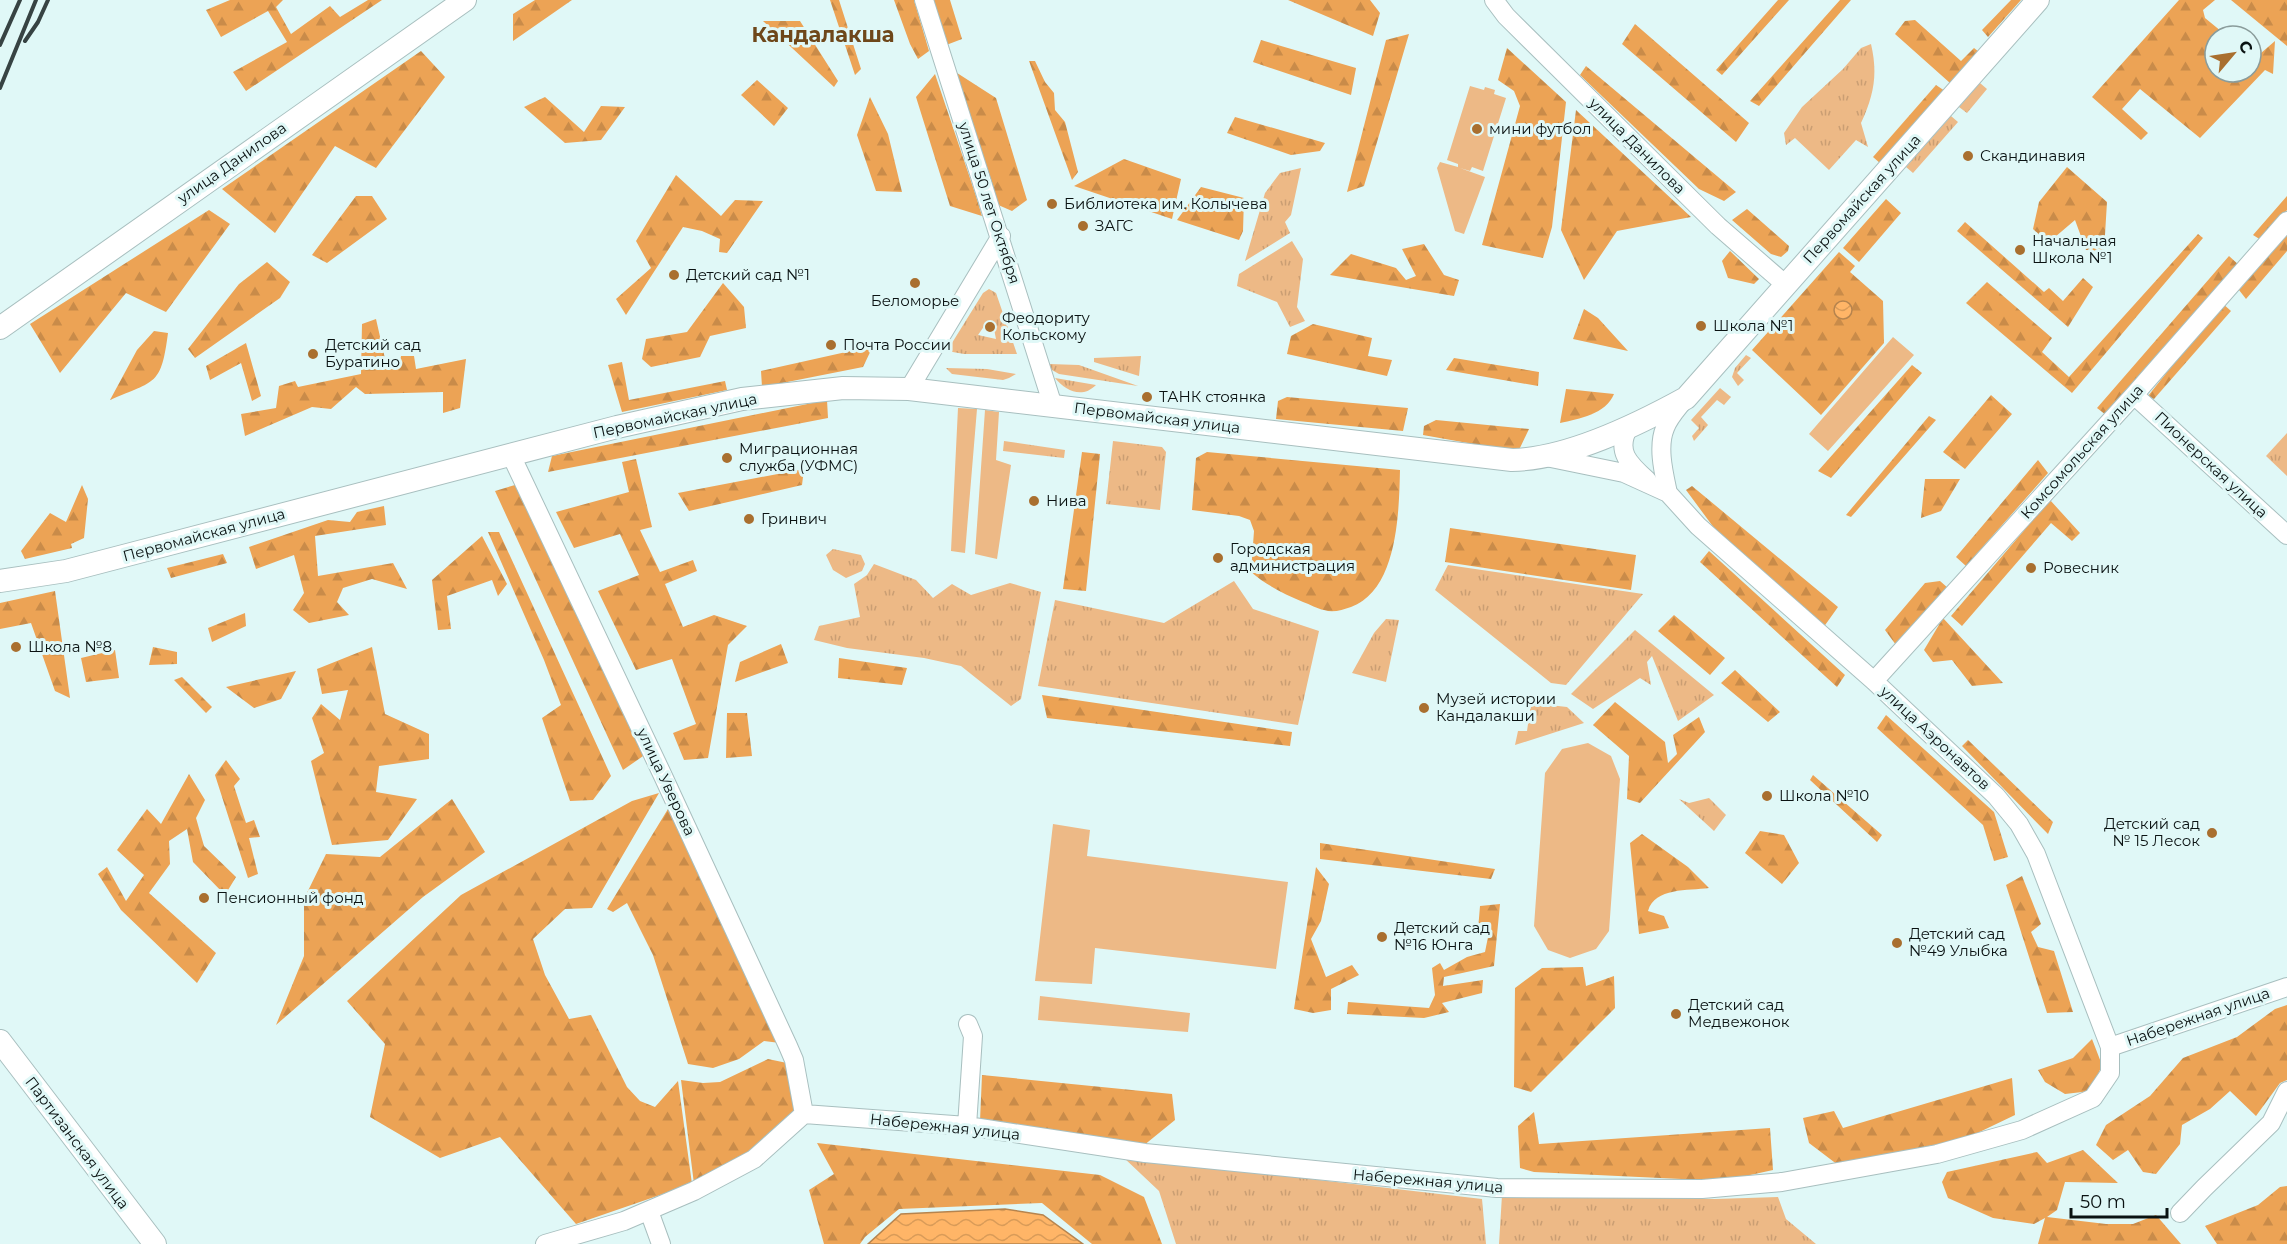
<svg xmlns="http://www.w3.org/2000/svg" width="2287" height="1244" font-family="Montserrat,sans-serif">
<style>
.grass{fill:url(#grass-tufts);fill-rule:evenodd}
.forest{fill:url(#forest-firs)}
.park{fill:#edb986}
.water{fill:url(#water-waves);stroke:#b6844e;stroke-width:1.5}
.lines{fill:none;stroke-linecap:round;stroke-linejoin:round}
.minor-casing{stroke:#a8bfbf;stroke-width:20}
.major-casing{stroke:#a8bfbf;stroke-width:24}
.minor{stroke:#fff;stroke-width:18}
.major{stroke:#fff;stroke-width:22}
.rail{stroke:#374343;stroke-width:4}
.poi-dot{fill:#a96f2f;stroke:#e0f8f7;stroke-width:2}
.labels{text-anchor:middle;stroke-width:6;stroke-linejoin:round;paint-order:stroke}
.poi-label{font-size:15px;fill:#0a1212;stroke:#e0f8f7;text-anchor:start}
.street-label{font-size:15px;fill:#0a1212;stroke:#e0f8f7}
.district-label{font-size:21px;font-weight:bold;fill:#6e471a;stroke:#e0f8f7}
</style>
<defs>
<pattern id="grass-tufts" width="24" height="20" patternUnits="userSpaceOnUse" patternTransform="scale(1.5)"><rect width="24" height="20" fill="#edb986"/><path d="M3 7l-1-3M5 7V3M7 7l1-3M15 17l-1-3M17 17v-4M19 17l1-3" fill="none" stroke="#ca9e73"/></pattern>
<pattern id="forest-firs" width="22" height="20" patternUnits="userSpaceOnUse" patternTransform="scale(1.5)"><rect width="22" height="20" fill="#eca355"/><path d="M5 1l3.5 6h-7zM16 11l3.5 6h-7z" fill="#c98b49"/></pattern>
<pattern id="water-waves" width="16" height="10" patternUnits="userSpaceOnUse" patternTransform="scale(1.5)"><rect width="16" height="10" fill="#ffb567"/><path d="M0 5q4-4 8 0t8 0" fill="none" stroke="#d99b58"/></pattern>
</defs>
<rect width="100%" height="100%" fill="#e0f8f7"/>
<path class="grass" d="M1871,44C1878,74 1874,95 1861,123L1868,147L1856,140L1829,170L1795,138L1786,145L1784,133L1802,107L1843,69L1861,48Z
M1980,83L1987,89L1967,113L1959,107Z
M1951,116L1958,122L1913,173L1906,167Z
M1301,168L1291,215L1285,222L1290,233L1245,261L1265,193L1280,173Z
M1292,241L1303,259L1297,307L1305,321L1290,327L1277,302L1237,286L1239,274Z
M989,289L996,293L1017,354H964L947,351L983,293ZM987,322L993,324L996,339L978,335Z
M1746,355L1751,358L1737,373L1744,380L1738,386L1732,377L1735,368Z
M1141,356L1139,376L1094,362V358Z
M1049,364L1079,365L1138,386L1059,374L1052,370Z
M946,368L987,369L1016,374L1009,378L1003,380L952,374Z
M1055,378L1096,385C1082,399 1066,391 1055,378Z
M1720,388L1731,397L1724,405L1717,400L1701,417L1708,425L1694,441L1692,436L1699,428L1691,420Z
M2287,433V476L2266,456Z
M1004,441L1065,450L1064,458L1003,451Z
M1113,441L1162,447L1166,452L1160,510L1106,504Z
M833,549L861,555L865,564L862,571L846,578L833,570L826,555Z
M874,564L916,580L933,598L952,584L971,595L1010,583L1041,592L1021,699L1011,706L961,666L924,658L847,648L814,640L819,626L860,617L854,584L867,575Z
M1448,565L1643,594L1566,685L1551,683L1435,590Z
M1234,581L1253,609L1319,631L1298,725L1038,686L1055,600L1164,623Z
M1386,619L1399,620L1386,682L1352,673L1374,633Z
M1635,630L1714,695L1678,721L1652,656L1647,662L1651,685L1640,678L1593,709L1571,694Z
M1531,703L1567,707L1584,723L1515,745L1518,731H1527Z
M1709,798L1726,815L1714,831L1679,799L1689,803Z
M1123,1157L1482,1199L1486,1244H1176L1159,1191Z
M1502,1195L1715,1199L1778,1197L1786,1219L1816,1244H1499Z"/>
<path class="forest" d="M230,0H283L276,7L291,34L330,6L340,17L368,0H382L246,91L233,72L287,42L268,11L221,37L206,10Z
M535,0H572L513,41V14Z
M830,0H839L861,69L855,75Z
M894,0H914L929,51L918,59L910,44Z
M926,0H950L962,39L941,47Z
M1288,0H1370L1380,13L1373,36Z
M1778,0H1789L1722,75L1716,70Z
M1840,0H1851L1759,106L1750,101Z
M2011,0H2021L1988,37L1982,30Z
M2179,0H2215L2203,10L2205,18L2227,36H2215V72H2251V57L2254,59L2275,41L2273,74L2265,70L2200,138L2140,89L2122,109L2148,133L2141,140L2092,97Z
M2231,0H2287V46Z
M1915,20L1961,61L1974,48L1979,52L1950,83L1895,34L1905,21Z
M763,21H800L838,81L834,87Z
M1635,24L1749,123L1736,142L1622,44Z
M1409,34L1364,186L1347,192L1386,40Z
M1261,40L1356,68L1351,95L1253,62Z
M1507,48L1566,102L1552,227L1543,258L1482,245L1520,106L1514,91L1498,80Z
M421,51L445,77L376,168L335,146L275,233L222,189Z
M1029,61H1035L1045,82L1054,93L1055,110L1065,122L1078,172L1072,180Z
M1586,66L1736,192L1724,201L1699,189L1580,75Z
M954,71L996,98L1027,200L1012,211L996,204Z
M935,74L976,196L982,216L950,206L916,97Z
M757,80L788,108L774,126L741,95Z
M1936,85L1945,91L1881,164L1873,157Z
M545,97L584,132L601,106L625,107L601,140L565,143L524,107Z
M870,97L888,134L902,192L876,191L857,135Z
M1576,110L1691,217L1617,231L1584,280L1561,230Z
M1235,117L1325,143L1320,151L1291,155L1227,133Z
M1124,159L1181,179L1172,219L1074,186Z
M2067,167L2107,202L2104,251L2086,250L2075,220L2048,243L2033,229L2039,202Z
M676,175L721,216L735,200L763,201L727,253L719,252L720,239L702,231L683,227L626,315L616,299L651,268L636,241Z
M1201,187L1244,198L1243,231L1239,240L1177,220Z
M356,196H372L387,219L327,263L312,255Z
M2287,196V210L2261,240L2253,235Z
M1886,199L1901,213L1859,262L1843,248Z
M1747,209L1789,246L1788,251L1781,257L1771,254L1732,220Z
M209,210L230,224L166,312L126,293L60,373L30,324Z
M1965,222L2044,292L2049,288L2063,301L2083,278L2093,287L2068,327L1957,231Z
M2198,234L2203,238L2072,393L1966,303L1987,282L2052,338L2042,352L2069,377Z
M2287,235V251L2246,299L2239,290Z
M1424,244L1444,275L1459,280L1454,296L1330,275L1351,254L1396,268L1406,280L1416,276L1402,249Z
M1730,251L1759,279L1754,284L1728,278L1722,261Z
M1839,252L1855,266L1850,272L1883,301L1884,343L1821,415L1752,350Z
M2229,256L2240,266L2106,415L2097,408Z
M267,262L290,282L280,298L195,358L188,349L239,284Z
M723,283L744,307L746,328L710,336L700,357L651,367L642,359L646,339L687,332Z
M2222,303L2231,311L2154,399L2148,396Z
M1584,309L1598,318L1628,351L1573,339Z
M376,319L386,363L399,368L401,356H414L416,369L466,359L460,408L443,413V392L365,394L356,387L331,409L312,407L245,436L241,414L276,408L279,386L295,381L298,387L361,374L362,324Z
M1313,324L1372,338L1368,356L1392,360L1387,376L1287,354L1291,336Z
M154,331L168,333C161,386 156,380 110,400L137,350Z
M246,343L261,396L252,401L241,363L210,380L206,366Z
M873,346L863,367L762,387L761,371Z
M1454,358L1539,372L1538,386L1446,370Z
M622,362L629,400L725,381L727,390L622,412L608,365Z
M1912,365L1922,373L1831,478L1818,471Z
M1566,389L1614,394C1606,414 1579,419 1560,423Z
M1991,395L2012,414L1965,469L1943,452Z
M1287,397L1408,408L1403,431L1276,419L1278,401Z
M827,400L828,418L548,472L552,456Z
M1929,416L1936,420L1851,517L1846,515Z
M1436,420L1529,429L1518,452L1423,435L1424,426Z
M1082,452L1100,454L1086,591L1063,589Z
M1207,452L1400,470C1399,511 1398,590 1351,607C1342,610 1333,613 1324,610C1317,609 1310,604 1303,602C1284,594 1266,585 1251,572L1254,531L1250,520L1239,516L1192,510L1196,458Z
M636,459L652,527L640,530L660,572L693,560L697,571L665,584L683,627L714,615L747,626L728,645L708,758L684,760L673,733L696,724L672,659L636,670L598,591L639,575L620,534L574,548L556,512L629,492L622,462Z
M2038,460L2048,473L1966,566L1956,557Z
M804,469L802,485L689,511L678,493Z
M1925,479H1960L1941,511L1921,518Z
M82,485L88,499L84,538L71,544L72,548L25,559L21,551L50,513L66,522Z
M515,485L646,754L623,770L495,491Z
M1692,486L1838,607L1823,628L1720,536L1686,490Z
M2050,500L2080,533L2072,541L2051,523L1962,626L1951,616Z
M384,506L386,525L315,536L318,576L393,563L407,589L372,579L343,588L337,602L349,615L309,623L293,610L304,593L294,555L256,569L249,547L328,520L350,522L357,512Z
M1450,528L1636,555L1631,590L1445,562Z
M488,532H499L611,776L593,800L570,801L542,718L561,705L544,660Z
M482,536L507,584L498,596L492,580L447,596L451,629L438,630L432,580Z
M1709,551L1845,675L1837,687L1700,562Z
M223,554L227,563L171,578L167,568Z
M1940,581L1948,588L1896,645L1885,630L1925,583Z
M55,591L70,698L55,691L31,623L0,629V603Z
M245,613L246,626L212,642L208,628Z
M1674,615L1725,658L1710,675L1658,631Z
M1943,618L2003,683L1972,686L1952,660L1933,662L1924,650Z
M781,644L788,663L735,682L740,662Z
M153,647L177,652V664L149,665Z
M372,647L385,714L429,734V759L379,766L376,792L417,799L388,840L332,845L311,761L324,753L312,718L321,704L340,720L348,690L322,694L317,669Z
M115,650L119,678L86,682L81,658Z
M839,658L907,668L902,685L838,678Z
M1735,670L1780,712L1768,722L1721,683Z
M296,671L281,699L254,708L226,687Z
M182,677L212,707L206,713L174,680Z
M1042,695L1292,732L1290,746L1047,718Z
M1615,702L1665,742L1668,763L1677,754L1673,735L1699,717L1705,732L1640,803L1627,799L1629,756L1593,725Z
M727,713H747L752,756L726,758Z
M1886,715L1994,812L2008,857L1994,861L1983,825L1877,728Z
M1968,740L2053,822L2048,834L1962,746Z
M226,760L240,779L234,786L246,823L254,820L260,837L249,838L258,874L248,878L215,775Z
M189,774L205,800L196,818L204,846L236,877L225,895L193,862L187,829L169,841L170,864L149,893L216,953L197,983L121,910L98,874L107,867L126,901L144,875L117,850L147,809L161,824Z
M1813,775L1882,835L1877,842L1810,780Z
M659,793L592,908L565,909L533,939L545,975L569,1019L591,1015L627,1087L640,1101L655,1107L678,1081L692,1184L576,1224L500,1137L440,1158L370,1117L385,1044L347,1001L461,895L632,801Z
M452,799L485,852L423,897L276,1025L304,956V899L326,854L380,857Z
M668,809L780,1043L764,1041L739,1059L713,1068L688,1064L653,955L627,903L613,912L607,909Z
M1760,831L1784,835L1799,863L1782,884L1745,853Z
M1642,834L1688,867L1709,888C1688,891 1655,887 1648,911L1664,916L1669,928L1639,934L1630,843Z
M1320,843L1495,869L1491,879L1320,859Z
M1316,867L1329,884L1321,921L1311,939L1326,977L1352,965L1359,975L1331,989V1010L1313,1013L1294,1009Z
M2022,876L2041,924L2031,932L2038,947L2054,951L2073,1012L2047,1013L2006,885Z
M1500,904L1494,966L1444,977L1443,986L1483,980L1482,993L1442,1003L1449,1012L1424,1018L1347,1014L1348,1002L1429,1008L1435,995L1432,968L1440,963L1444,970L1467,957L1485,952L1489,932L1478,930L1480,906Z
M1583,967L1586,986L1614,976L1615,1008L1531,1092L1514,1087L1515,988L1542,968Z
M2287,1005V1080L2280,1083L2256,1116L2230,1091L2210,1109L2182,1125L2180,1144L2156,1174L2143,1172L2128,1150L2113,1160L2096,1145L2106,1125L2150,1096L2183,1058L2237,1037L2275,1009Z
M2092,1039L2102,1065L2091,1091L2065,1094L2045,1082L2038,1070L2073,1058Z
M768,1059L787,1063L796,1110L730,1168L694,1184L681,1080L703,1083L720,1082Z
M982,1075L1172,1094L1175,1120L1143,1146L980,1121Z
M2012,1078L2015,1115L1967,1138L1838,1165L1809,1143L1803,1118L1834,1111L1843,1128Z
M1534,1112L1539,1144L1770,1128L1773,1170L1723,1181L1534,1172L1520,1168L1518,1126Z
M817,1143L1100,1175L1144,1197L1162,1244H1092L1042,1203L899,1209L865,1237L860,1244H824L809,1190L834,1174Z
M2083,1150L2118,1183L2065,1182L2057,1210L2047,1217L2106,1224H2133L2156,1215L2181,1244H2038L2045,1218L2034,1224L1993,1218L1948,1198L1942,1182L1947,1172L2037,1152L2047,1163Z
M2287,1186V1244H2217L2205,1226L2258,1205L2280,1187Z"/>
<path class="park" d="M1470,86L1484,90L1485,87L1495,90L1494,94L1506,98L1483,171L1472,167L1470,171L1460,168L1485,177L1464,234L1455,231L1437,168L1440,162L1458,167V164L1447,160Z
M1893,337L1914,355L1828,451L1809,434Z
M958,408L977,409L965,553L951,551Z
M985,410L999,412L996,460L1011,465L997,559L975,554Z
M1588,743L1611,756L1620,779L1609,931L1596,949L1570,958L1548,950L1534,926L1545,773L1562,749Z
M1053,824L1090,830L1087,856L1288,882L1276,969L1095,948L1092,984L1035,981Z
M1040,996L1190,1013L1188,1032L1038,1020Z"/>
<path class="water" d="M1834 310a9 9 0 1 1 18 0a9 9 0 1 1-18 0Z
M1005,1209L1043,1215L1083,1244H868L901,1214Z"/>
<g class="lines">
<g class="minor-casing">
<path id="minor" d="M924,0L1053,406
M1494,0L1506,16L1718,226L1786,285
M909,389L1001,236
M2134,395L2287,535
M1629,427C1615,451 1629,464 1647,480
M511,455L663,776L788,1046L794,1060L804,1114
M1668,493C1664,474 1657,447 1665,428C1669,417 1677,409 1684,400
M1874,681L2134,395L2287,221
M2110,1047L2287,987
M967,1126L973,1036L968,1024
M649,1211L661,1244
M2180,1213L2204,1188L2271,1123L2287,1091
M545,1244L624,1221L694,1191L754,1159L804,1114L967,1126L1145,1153L1497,1188L1702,1189L1782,1182L1937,1154L2022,1130L2093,1098L2110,1073V1047L2036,854L2019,824L1996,796L1874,681L1698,526L1668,493L1624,473L1546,457"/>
</g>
<g class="major-casing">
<path id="major" d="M0,328L465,0
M0,581L66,571L617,427L742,399L843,388L909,389L1512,460C1568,459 1637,425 1686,398L2038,0
M0,1041L155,1244"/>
</g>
<use href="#minor" class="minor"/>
<use href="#major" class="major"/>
<path class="rail" d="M25,41L38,22L48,0
M0,45L20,0
M0,88L36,0"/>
</g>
<g class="poi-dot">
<circle cx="1477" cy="129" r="6"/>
<circle cx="1968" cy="156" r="6"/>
<circle cx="1052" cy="204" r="6"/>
<circle cx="1083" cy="226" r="6"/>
<circle cx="2020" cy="250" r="6"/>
<circle cx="674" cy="275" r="6"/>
<circle cx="915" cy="283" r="6"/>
<circle cx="1701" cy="326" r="6"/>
<circle cx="990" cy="327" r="6"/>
<circle cx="831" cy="345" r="6"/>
<circle cx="313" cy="354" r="6"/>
<circle cx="1147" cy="397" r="6"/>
<circle cx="727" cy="458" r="6"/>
<circle cx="1034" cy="501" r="6"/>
<circle cx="749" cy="519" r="6"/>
<circle cx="1218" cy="558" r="6"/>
<circle cx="2031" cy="568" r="6"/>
<circle cx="16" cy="647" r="6"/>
<circle cx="1424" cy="708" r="6"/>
<circle cx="1767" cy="796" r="6"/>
<circle cx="2212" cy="833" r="6"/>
<circle cx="204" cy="898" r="6"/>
<circle cx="1382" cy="937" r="6"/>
<circle cx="1897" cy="943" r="6"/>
<circle cx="1676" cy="1014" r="6"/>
</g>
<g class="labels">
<g class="poi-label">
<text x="1489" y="134">мини футбол</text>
<text x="1980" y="161">Скандинавия</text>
<text x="1064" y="209">Библиотека им. Колычева</text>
<text x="1095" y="231">ЗАГС</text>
<text x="2032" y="246">Начальная<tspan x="2032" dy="17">Школа №1</tspan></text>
<text x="686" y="280">Детский сад №1</text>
<text x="915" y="306" text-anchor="middle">Беломорье</text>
<text x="1002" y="323">Феодориту<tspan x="1002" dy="17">Кольскому</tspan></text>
<text x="1713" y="331">Школа №1</text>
<text x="325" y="350">Детский сад<tspan x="325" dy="17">Буратино</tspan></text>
<text x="843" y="350">Почта России</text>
<text x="1159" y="402">ТАНК стоянка</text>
<text x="739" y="454">Миграционная<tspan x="739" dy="17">служба (УФМС)</tspan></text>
<text x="1046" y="506">Нива</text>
<text x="761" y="524">Гринвич</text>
<text x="1230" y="554">Городская<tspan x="1230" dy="17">администрация</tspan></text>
<text x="2043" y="573">Ровесник</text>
<text x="28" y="652">Школа №8</text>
<text x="1436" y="704">Музей истории<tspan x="1436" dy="17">Кандалакши</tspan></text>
<text x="1779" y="801">Школа №10</text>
<text x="2200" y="829" text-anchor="end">Детский сад<tspan x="2200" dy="17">№ 15 Лесок</tspan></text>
<text x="216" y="903">Пенсионный фонд</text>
<text x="1394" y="933">Детский сад<tspan x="1394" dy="17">№16 Юнга</tspan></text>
<text x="1909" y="939">Детский сад<tspan x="1909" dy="17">№49 Улыбка</tspan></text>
<text x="1688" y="1010">Детский сад<tspan x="1688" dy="17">Медвежонок</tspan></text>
</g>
<g class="street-label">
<text transform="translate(1637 146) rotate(45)" y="5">улица Данилова</text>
<text transform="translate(232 163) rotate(-35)" y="5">улица Данилова</text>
<text transform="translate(1862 199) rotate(-48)" y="5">Первомайская улица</text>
<text transform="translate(989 203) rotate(72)" y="5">улица 50 лет Октября</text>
<text transform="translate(675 416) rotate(-12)" y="5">Первомайская улица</text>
<text transform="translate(1157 418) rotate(7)" y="5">Первомайская улица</text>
<text transform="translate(2082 452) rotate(-48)" y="5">Комсомольская улица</text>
<text transform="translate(2211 465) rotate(43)" y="5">Пионерская улица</text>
<text transform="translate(204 535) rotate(-15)" y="5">Первомайская улица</text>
<text transform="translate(1935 738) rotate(43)" y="5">улица Аэронавтов</text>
<text transform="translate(666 782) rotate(65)" y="5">улица Уверова</text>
<text transform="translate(2198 1017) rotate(-19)" y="5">Набережная улица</text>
<text transform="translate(945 1127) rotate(6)" y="5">Набережная улица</text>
<text transform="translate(77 1143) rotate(53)" y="5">Партизанская улица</text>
<text transform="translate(1428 1181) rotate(5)" y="5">Набережная улица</text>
</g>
<g class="district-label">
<text x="823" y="42">Кандалакша</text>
</g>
</g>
<g transform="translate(2233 54) rotate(61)"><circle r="28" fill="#e0f8f7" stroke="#8a9c9b" stroke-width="1.5"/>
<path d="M0-4.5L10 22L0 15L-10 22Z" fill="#a96f2f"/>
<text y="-9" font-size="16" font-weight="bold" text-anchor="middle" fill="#0a1212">С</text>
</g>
<path d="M2071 1208v9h96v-9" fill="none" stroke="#0a1212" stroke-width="3"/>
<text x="2080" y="1208" font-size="18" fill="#0a1212" stroke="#e0f8f7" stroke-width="4.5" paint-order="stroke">50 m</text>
</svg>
